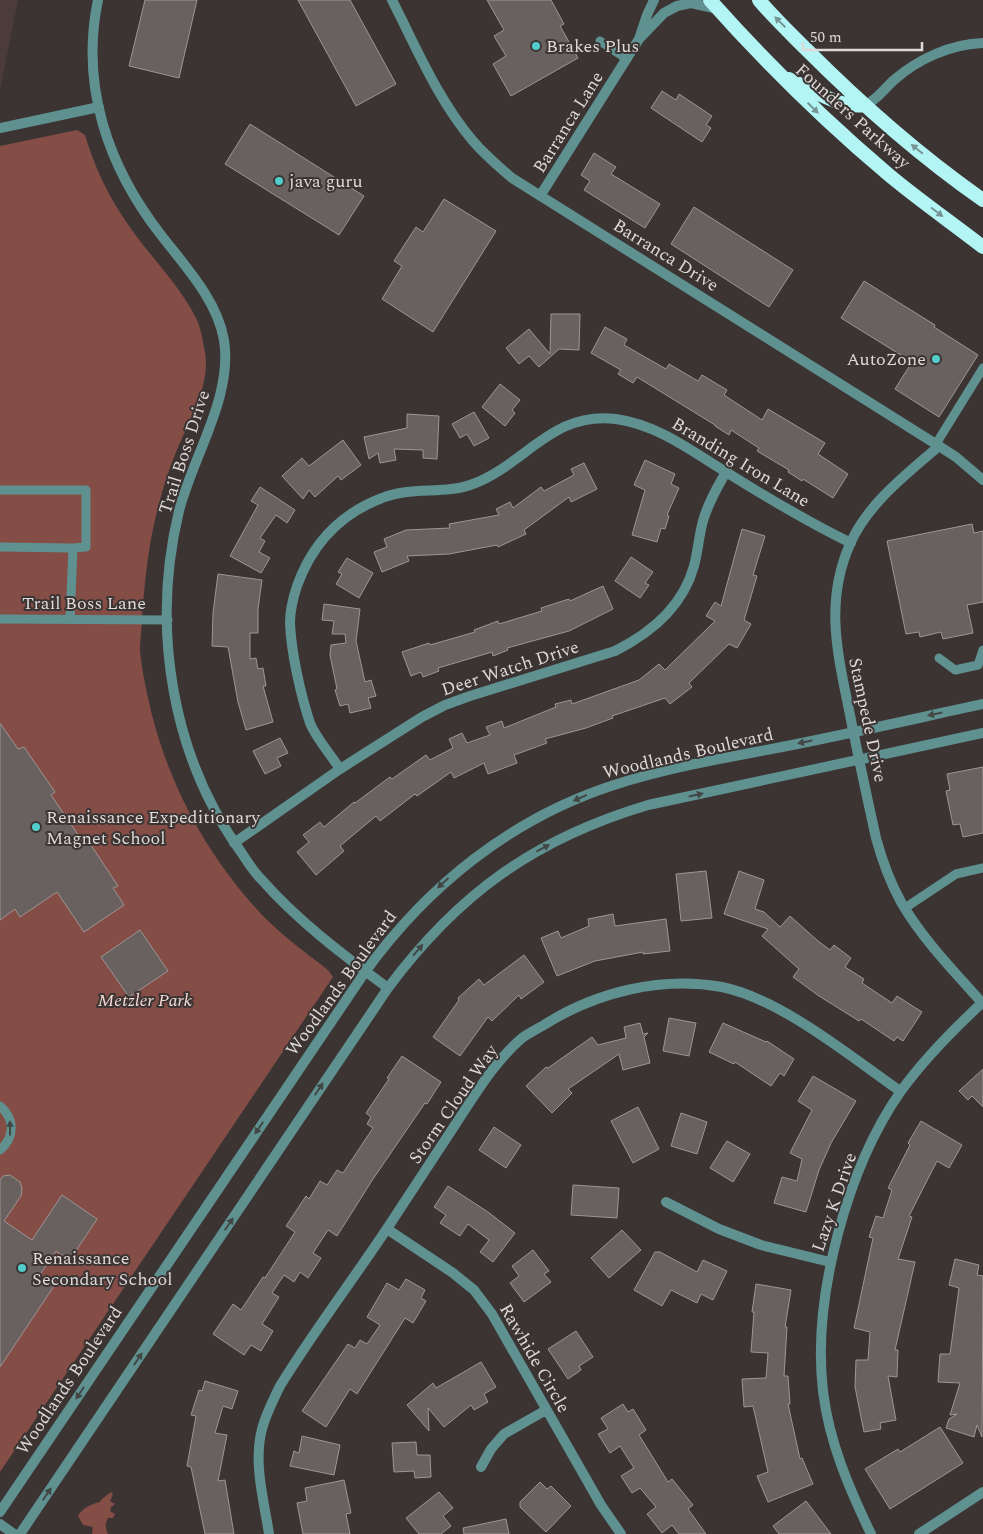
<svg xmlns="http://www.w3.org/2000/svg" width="983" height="1534" font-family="Spectral,serif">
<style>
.built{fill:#4b3c3a}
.green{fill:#844e46}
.building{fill:#696160;stroke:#9e9594}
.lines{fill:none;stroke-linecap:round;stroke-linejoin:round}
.service{stroke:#5f9190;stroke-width:9}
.minor{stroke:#5f9190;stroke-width:10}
.tertiary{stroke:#5f9190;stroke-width:10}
.trunk{stroke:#b2f5f4;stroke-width:14}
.oneway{fill:#769494}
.oneway2{fill:#424746}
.poi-dot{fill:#52cdcc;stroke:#3b3433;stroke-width:2}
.labels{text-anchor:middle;stroke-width:4;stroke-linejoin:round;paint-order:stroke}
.poi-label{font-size:18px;fill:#ddd9d8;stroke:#3b3433;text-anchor:start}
.street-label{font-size:18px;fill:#ddd9d8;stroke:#3b3433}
.park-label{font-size:18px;font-style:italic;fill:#f5dad6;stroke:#3b3433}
</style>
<rect width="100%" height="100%" fill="#3b3433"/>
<path class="built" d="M0,0H18L0,90Z"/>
<path class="green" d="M77,130L85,135C94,165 107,194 125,220C147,254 179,283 197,320C201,329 203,342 205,352C211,387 187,424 175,455C169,469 164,485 160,500C149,538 145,578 142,617C142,628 140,639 140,650C142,672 147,694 152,715C172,792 209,858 263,916C283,936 306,953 328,970L333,977L0,1472V146Z
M111,1492L113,1494L110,1501L115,1504L111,1507L110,1511L115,1514L113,1518H108C105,1524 105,1528 108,1534H92L93,1527L83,1525L78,1516C82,1508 92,1504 100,1502L102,1499Z"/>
<path class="building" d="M145,0H197L179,78L129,66Z
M298,0H350L396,84L356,106Z
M487,0H551L564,24L560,26L578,58L511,96L493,64L506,56L494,36L504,30Z
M662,91L676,100L679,94L712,116L706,125L711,128L702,142L651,108Z
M250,124L364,196L339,235L225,164Z
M594,153L616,167L611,174L660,204L645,228L584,190L590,181L581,175Z
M444,199L496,231L433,332L382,299L402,266L394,261L416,227L423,232Z
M694,207L793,270L769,307L671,244Z
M864,281L935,325L934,327L978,355L939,417L895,389L912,362L841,318Z
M551,314H580L579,350L559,349L539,367L529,356L519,364L506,348L529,329L550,354Z
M605,327L627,339L624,345L666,369L669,364L698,381L702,375L727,390L724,395L762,420L768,409L825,443L818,454L848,474L833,498L803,479L802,481L788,472L789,470L757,451L759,448L731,430L729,435L715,426V425L637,377L633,383L618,374L621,370L591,353Z
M500,384L520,400L512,410L515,413L505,426L482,407Z
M474,412L489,438L474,446L467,434L460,438L452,424Z
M407,414L439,416L437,459L423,458V450L394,449L396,460L380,463L378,453L369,459L364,437L407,428Z
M343,440L361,465L341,480L338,476L315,497L309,490L303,499L282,476L302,458L309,466Z
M645,460L675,474L671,484L679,488L667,515L669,516L665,529L661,528L657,542L632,535L645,490L634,485Z
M584,463L597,489L571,502L569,497L524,530L526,534L498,547L497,545L449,554L407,556L409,561L382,572L374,552L387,547L384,539L406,530L450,528L449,524L499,515L496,509L510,502L513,508L541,487L544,491L574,475L571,469Z
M260,487L295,510L287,523L276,515L260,538L265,541L259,552L270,558L261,573L230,556L258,505L251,501Z
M972,524L974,533L983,531V602L967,605L973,633L943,639L941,632L920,637L919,632L906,634L887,541Z
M742,529L765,536L753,575L757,576L744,620L751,624L737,648L729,644L689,683L692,687L670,704L665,698L612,716L613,718L586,728L545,739L547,743L514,755L517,763L488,774L484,763L454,778L451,772L417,796L415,794L380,821L376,816L340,846L344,851L316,875L297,852L309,842L303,835L320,822L324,827L354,802L355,803L390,777L392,779L426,755L430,760L453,748L449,739L462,733L467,743L490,735L486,727L502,721L504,728L556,707L555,704L571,700L572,704L639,680L659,664L665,670L715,621L706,616L715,602L721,606Z
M631,557L653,572L645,583L649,585L640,598L615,581Z
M347,558L373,573L359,598L336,584L342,574L338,572Z
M218,574L262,580L258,609V633H250V659L256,658L258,669L263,668L266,686H263L273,722L246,730L238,702L228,647L212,646L213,613Z
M603,586L613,609L569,631L507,648L508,650L493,656L492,652L438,668L439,671L423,677L421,672L411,676L402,652L429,643L430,645L475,632L474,630L498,621L499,624L542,611L541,608L569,599L570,601Z
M324,604L360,609L356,641L365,682L371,680L376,696L368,698L371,708L350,713L348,704L340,706L335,690L337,689L330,655L331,645L346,643L345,634H332L334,621L322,620Z
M0,723L18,749L24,747L55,792L51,795L83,842L87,839L118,886L113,888L124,905L84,932L57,892L20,917L15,909L0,920Z
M280,738L288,753L277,758L281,766L265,774L253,751Z
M983,767V833L963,837L960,824L953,825L946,791L950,790L947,774Z
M706,871L712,918L681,921L676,874Z
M739,871L764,880L755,909L764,912L780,927L790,916L818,941L830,950L834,945L851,958L845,967L864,979L862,983L892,1003L897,996L922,1012L903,1041L897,1037L894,1041L861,1019L859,1021L819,996L793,977L799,969L762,936L768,929L724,914Z
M613,914L615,926L666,919L670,951L643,954V952L595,961L557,976L541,938L558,931L561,938L589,926L588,919Z
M140,930L168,971L129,997L101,957Z
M524,955L544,982L521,999L519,995L492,1021L488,1017L460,1056L433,1037L459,1000L458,998L479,979L484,985Z
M669,1018L696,1023L689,1056L663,1051Z
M640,1023L643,1034L648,1033L644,1037L650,1063L623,1070L619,1054L568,1089L572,1093L552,1113L526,1086L546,1067L548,1068L592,1037L598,1045L626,1038L624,1027Z
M723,1023L766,1042L767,1041L794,1059L784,1076L780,1073L771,1086L735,1062L734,1064L709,1052Z
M402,1056L441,1082L427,1104L425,1103L373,1179L337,1236L328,1230L313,1253L321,1258L308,1278L300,1272L294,1282L284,1275L272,1293L279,1297L262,1324L273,1331L261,1351L251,1345L244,1355L213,1334L233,1304L241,1310L263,1277L265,1278L295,1232L286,1226L306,1196L309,1199L320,1181L327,1185L337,1170L343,1173L373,1128L367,1124L371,1117L366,1113L389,1079L387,1078Z
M983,1069V1107L972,1096L968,1100L959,1091Z
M813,1076L856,1101L831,1143L819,1170L806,1212L774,1203L782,1177L797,1181L802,1159L790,1153L812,1110L798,1101Z
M638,1107L659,1149L633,1163L611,1121Z
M681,1113L707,1122L697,1154L671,1146Z
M921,1121L962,1145L949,1168L937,1161L909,1216L912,1217L898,1259L915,1262L895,1350H898L897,1377L888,1376L896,1420L880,1423L881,1429L864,1432L855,1387L856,1360H868L870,1332L854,1328L873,1238L869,1237L876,1216L883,1218L892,1190L888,1188L910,1145L908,1143Z
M494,1127L521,1145L506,1168L479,1150Z
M727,1141L750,1154L733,1182L710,1168Z
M10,1175L20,1182L22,1189L21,1196L4,1221L32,1240L62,1195L97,1219L70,1260L56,1251L39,1276L54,1286L0,1367V1180L3,1176Z
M573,1185L619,1188L617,1218L571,1215Z
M448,1186L488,1212L515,1233L493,1262L480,1252L489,1240L468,1224L460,1236L440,1223L446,1215L434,1207Z
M622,1230L641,1250L609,1278L591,1258Z
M533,1250L549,1271L544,1274L551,1282L524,1302L510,1283L519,1276L512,1266Z
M655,1252H660L697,1272L703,1260L727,1271L713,1300L701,1294L697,1303L671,1290L662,1306L634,1290Z
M955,1259L979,1265L977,1275L983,1276L982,1437L977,1425L974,1437L946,1428L949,1419L957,1414L950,1415L960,1383L938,1382L940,1354H950L959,1288L949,1285Z
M406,1279L425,1290L421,1298L426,1301L413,1323L405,1318L357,1394L350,1389L326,1427L302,1411L348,1344L355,1348L360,1340L367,1344L380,1325L367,1317L387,1283L399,1290Z
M756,1284L791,1290L785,1327H787L784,1376H788L790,1404H788L800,1459L802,1458L813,1484L768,1502L757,1476L768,1472L753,1406L744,1407L742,1379L766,1378L768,1353L751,1352L754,1312H752Z
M576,1331L593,1357L579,1366L581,1370L568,1379L548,1349Z
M481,1362L496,1387L484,1394L488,1402L474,1410L471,1405L444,1427L428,1408L429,1431L407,1405L433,1383L436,1388Z
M205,1381L238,1391L232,1409L223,1406L215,1433L227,1435L218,1481L225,1480L234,1534H205L191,1467L187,1466L196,1416L191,1415L199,1390L202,1391Z
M623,1404L628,1412L633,1409L646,1430L639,1435L668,1482L672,1479L693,1505L688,1509L706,1534H679L672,1525L662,1533L647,1514L656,1507L640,1488L632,1493L621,1476L634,1468L620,1446L610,1453L598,1434L608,1429L601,1418Z
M940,1427L963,1463L890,1509L865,1469L898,1449L900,1452Z
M302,1436L340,1445L334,1475L290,1466L294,1451L299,1453Z
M416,1442L417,1455H430L431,1477L415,1478L414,1471L394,1472L392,1443Z
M344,1480L351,1513L346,1514L350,1534H303L297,1503L307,1501L305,1488Z
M540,1482L547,1489L551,1486L571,1506L546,1532L520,1507V1502Z
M439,1492L453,1508L443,1516L451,1526L441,1534H419L406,1518Z
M806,1501L831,1534H779L773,1526Z
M506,1519L509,1534H464L463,1528Z"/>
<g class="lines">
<path class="service" d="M600,41L627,59
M936,444L983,368
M0,490H86V547L73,548L70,619
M0,547L73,548
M0,619L168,620
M939,658L955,670L978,665L983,650
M905,908L956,874L983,868
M0,1106C15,1119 15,1137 0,1150"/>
<path class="minor" d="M392,0C416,47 438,100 473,141C485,155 499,167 512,178L939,446L956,457L983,480
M640,36L647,15L654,0
M865,105C876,101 885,88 894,80C918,59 951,44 983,43
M540,196L639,39L664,13L677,6L691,3L718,9
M939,446C907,474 868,503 850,544C824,603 838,655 850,715C858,756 867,797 876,838C882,860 890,882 901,902C923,940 955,972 983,1004
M340,769C331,755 316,738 310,723C301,696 291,652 290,623C290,611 293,598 297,586C312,544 340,514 382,498C411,486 444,495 473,484C526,464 552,411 616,419C658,425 690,450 726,472C766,497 808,522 851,543
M234,843L340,769L422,717L445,705L470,696L615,651C651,633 683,606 694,566C698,551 699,535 703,521C708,503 717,488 726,472
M666,1202L719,1229L761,1245L830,1262
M387,1229L453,1273L474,1290L492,1314L601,1505L621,1534
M481,1467L491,1449L504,1434L546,1410
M269,1534C264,1500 253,1463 262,1429C266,1414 273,1400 280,1386C315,1329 356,1276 392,1221C413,1189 434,1157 455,1125C475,1095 494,1062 522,1038C529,1033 537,1029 544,1025C596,992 661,976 722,987C781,999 851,1057 900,1091
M871,1534C849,1488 829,1442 823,1391C812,1298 847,1168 901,1091C922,1062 956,1027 983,1002
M919,1534L983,1492"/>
<path class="tertiary" d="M98,0C80,86 108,167 161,235C185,266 217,300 224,340C233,397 193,456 179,511C151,627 171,755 241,852C247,861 253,871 261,879C298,921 343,955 388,988
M0,128L99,107
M0,1512L365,972C428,885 512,818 614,785C670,767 730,757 787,746C853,733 918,718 983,704
M0,1524L14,1534
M20,1534L388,988C458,894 534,839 648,805L983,733"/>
<path class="trunk" d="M710,0C766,63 825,121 889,175C919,200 952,223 983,247
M759,0C773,17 790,33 806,49C861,104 920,156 983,200
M789,79C810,89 841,109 865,105"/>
</g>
<defs><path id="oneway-solid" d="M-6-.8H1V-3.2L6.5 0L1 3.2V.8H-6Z" transform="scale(1.25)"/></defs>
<g class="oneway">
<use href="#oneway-solid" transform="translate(780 22) rotate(-135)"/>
<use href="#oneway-solid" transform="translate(813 108) rotate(44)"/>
<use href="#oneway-solid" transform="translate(917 149) rotate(-141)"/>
<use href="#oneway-solid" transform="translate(937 212) rotate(37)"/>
</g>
<g class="oneway2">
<use href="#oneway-solid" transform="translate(935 714) rotate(168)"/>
<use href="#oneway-solid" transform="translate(805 742) rotate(169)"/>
<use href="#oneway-solid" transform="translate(696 795) rotate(-12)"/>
<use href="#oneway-solid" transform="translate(580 798) rotate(156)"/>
<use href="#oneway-solid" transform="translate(543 848) rotate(-28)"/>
<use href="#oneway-solid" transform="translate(443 883) rotate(138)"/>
<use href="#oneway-solid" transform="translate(418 950) rotate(-49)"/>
<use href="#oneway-solid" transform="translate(319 1089) rotate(-56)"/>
<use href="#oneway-solid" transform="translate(10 1128) rotate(-90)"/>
<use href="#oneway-solid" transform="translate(259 1128) rotate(124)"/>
<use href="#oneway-solid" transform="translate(229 1224) rotate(-56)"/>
<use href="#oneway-solid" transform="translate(138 1359) rotate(-56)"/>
<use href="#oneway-solid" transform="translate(80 1393) rotate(124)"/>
<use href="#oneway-solid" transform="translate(47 1494) rotate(-56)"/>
</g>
<g class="poi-dot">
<circle cx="536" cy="46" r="5"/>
<circle cx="279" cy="181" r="5"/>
<circle cx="936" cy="359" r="5"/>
<circle cx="36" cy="827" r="5"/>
<circle cx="22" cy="1268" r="5"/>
</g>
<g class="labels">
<g class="poi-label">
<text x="546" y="52">Brakes Plus</text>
<text x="289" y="187">java guru</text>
<text x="926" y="365" text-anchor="end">AutoZone</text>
<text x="46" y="823">Renaissance Expeditionary<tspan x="46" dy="21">Magnet School</tspan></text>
<text x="32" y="1264">Renaissance<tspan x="32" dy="21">Secondary School</tspan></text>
</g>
<g class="street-label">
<text transform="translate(853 116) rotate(42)" y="6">Founders Parkway</text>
<text transform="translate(568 122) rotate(-58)" y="6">Barranca Lane</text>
<text transform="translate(666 255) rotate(32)" y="6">Barranca Drive</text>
<text transform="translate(184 452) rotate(-72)" y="6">Trail Boss Drive</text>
<text transform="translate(741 462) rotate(31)" y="6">Branding Iron Lane</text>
<text x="84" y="609">Trail Boss Lane</text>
<text transform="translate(510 668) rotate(-18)" y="6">Deer Watch Drive</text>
<text transform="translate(868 720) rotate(78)" y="6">Stampede Drive</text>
<text transform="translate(688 753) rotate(-13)" y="6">Woodlands Boulevard</text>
<text transform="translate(341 983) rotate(-54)" y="6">Woodlands Boulevard</text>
<text transform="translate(453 1104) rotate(-55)" y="6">Storm Cloud Way</text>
<text transform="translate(834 1202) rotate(-71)" y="6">Lazy K Drive</text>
<text transform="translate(535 1358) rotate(60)" y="6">Rawhide Circle</text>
<text transform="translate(69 1380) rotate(-56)" y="6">Woodlands Boulevard</text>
</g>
<g class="park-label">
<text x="145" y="1006">Metzler Park</text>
</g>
</g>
<path d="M803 42v8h119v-8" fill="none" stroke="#ddd9d8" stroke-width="2.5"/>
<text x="810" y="42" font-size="15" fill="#ddd9d8" stroke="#3b3433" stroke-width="4" paint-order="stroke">50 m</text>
</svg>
